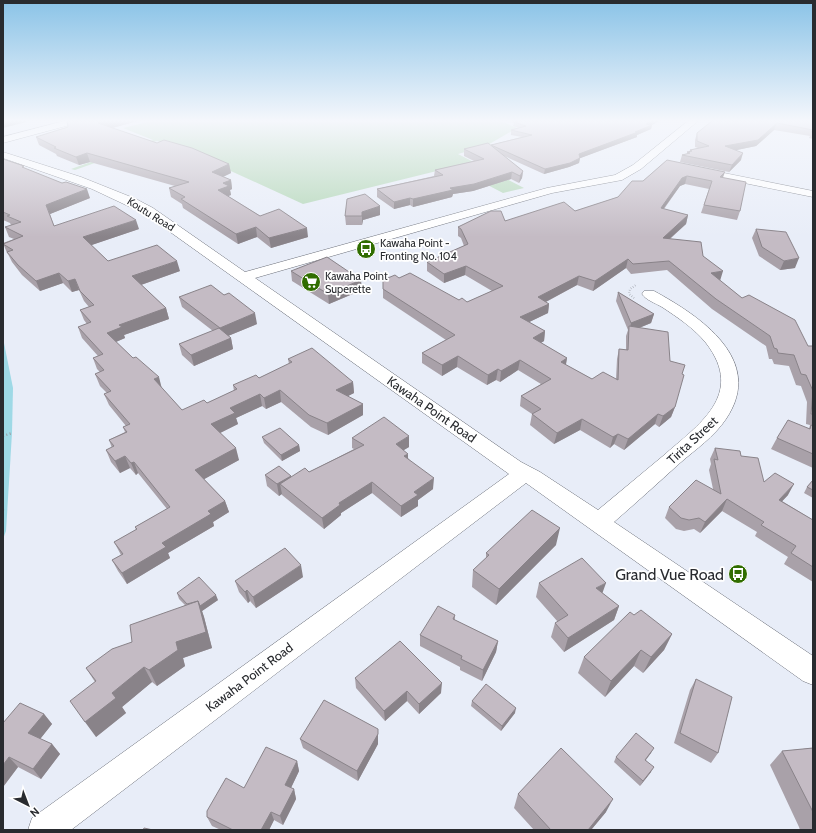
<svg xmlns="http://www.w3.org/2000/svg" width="816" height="833" font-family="Cabin,sans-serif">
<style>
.green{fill:#b4d7b8}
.water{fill:#9ed9e6}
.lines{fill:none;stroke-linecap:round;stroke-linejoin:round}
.street-casing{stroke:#6c707a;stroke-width:1}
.path-far2{stroke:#999da5;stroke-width:2;stroke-dasharray:0.5 2;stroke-linecap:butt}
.path-far1{stroke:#999da5;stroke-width:2.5;stroke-dasharray:1 2.5;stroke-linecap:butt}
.path{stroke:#999da5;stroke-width:3;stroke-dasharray:1 3.5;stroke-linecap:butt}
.street{fill:#fff;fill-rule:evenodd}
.wall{fill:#a9a1a9}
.shaded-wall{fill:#898389}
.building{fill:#c4bbc4;stroke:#898389}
.labels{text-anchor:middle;stroke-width:3.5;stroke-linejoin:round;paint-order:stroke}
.far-street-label{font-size:11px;fill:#292b2f;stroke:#fff}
.far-poi-label{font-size:11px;fill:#292b2f;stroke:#fff;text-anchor:start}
.street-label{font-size:13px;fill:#292b2f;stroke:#fff}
.near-poi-label{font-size:16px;fill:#292b2f;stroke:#fff;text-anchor:end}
</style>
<rect width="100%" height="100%" fill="#e8edf8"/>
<path class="green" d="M151,121H501L517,128L486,146L458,154L524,188L503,193L453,167L303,204L222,167L157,141L75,170L71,169L153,140L123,128Z"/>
<path class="water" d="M3,338L13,388L12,433L6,531L3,539Z"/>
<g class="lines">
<g class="street-casing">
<path id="street" d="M64,121H79L77,123L3,143V137Z
M688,121H698L641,169L622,180L552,193L255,278L521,462L540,472L598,510C620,492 641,474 663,456C698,425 746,395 706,343C694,328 677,317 662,307C655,303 646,300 642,294L644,291H654C700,316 766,360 726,419C714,437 696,449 680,463C658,483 637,502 614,522L813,656V685L803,681L526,483L71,830H28L32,818L509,474L145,214L92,189L3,158V152L81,177L136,199L153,208L245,272L547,188L615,175L633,165Z
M699,168L813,191V197L695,173L694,171Z"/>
</g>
<path class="path-far2" d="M634,298L629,294L630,289L636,285"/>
<path class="path-far1" d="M3,436L12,433"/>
<path class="path" d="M3,509L7,508"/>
<use href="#street" class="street"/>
</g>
<path class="wall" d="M67,121H138L112,128L157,143L229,164L231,173L223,177L231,180L232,189L230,190L231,195L228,196L260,216L308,237L271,248L257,237L238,244L183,208L182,204L171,197L169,188L175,186L90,162L79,165L57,156L56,154L39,145L36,137L68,127Z
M509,121H659L652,125L651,129L637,135V137L580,158L579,163L569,167L544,174L502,155L523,171L522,178L519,183L511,179L473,191L453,194L452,197L413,207L410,205L394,209L377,197V189L434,176L435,170L474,161L464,156V149L491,146V145L522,137L511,135V130L519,128L513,126L514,123Z
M712,121H813V139L809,138L810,136L774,130L756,146L736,150L741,160L729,172L680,162L682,155L687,154V152H689L690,150L698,148L695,147V140L697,133Z
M3,159L24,168L90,198L50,214L54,226L139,229L91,245L108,261L180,271L141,285L166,308L169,319L124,335L125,338L116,342L182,410L207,403L234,391L233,385L259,378L289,364L288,359L353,382L354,393L347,396L363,404V415L328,435L311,427L281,402L266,409L262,406L236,418L238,424L220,433L239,460L204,479L225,501L229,512L213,522L214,526L168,553L170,558L127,584L118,571L112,560L121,555L114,542L136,530L135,527L167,509L138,473L136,475L130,468L120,473L111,462L106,450L112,448L109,440L125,432L123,427L126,426L109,405L104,394L107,393L100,386L95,374L100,372L97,369L93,358L98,356L82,338L78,327L87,324L84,320L80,310L89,307L84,301L79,290L72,292L63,283L40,291L22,275L12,262L8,254L7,253L3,243L14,239L9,237L5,227L11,225L10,223L3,220Z
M667,160L723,177L740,211L737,220L701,213L709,189L685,184L680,186L664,209L688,215L686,224L670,239L703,256L720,281L742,298L808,346H813V468L771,449L777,438L809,429L810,425L806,424L807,402L801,386L796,385L789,366L774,364L772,359H769L766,346L712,309L667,270L631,274L626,268L593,291L577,285L546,302L549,304L548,313L529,322L545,331L544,341L541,343L567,358L566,365L592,379H616L617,359L619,349L626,350V336L628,330L616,301L618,292L654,314L651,323L639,328L682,374L675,407L671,417L659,427L655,424L624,450L614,444L610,448L580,430L554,444L530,425L532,414L520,406L521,396L541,384L518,370L500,382L496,380L487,385L457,367L442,376L422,363V353L446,340L383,298V280L399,278L459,300L467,302L492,291L465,275L444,283L427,271V262L464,246L461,238L458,236V227L575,211L618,197L643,181Z
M380,206V215L363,220L362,225H346L345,216Z
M756,229L795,268L780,270L759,256L752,238Z
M291,271L362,290L329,304L292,281Z
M179,297L257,324L228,336L231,338L233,349L194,366L182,355L179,344L213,331L182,307Z
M262,437L299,445L300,451L282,461L264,443Z
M352,438L409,447L403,450L408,458L433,489L418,500V506L401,517L372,493L341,513V515L324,529L282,495V494L279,496L267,486L265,475L292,477L309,472L354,449L352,448Z
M715,448L741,456L764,482L788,495L782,501L813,520V582L784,564L788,557L755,536L757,532L722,511L700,533L694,529L684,531L676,529L665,518L669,507L713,489L709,470L711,464L710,459Z
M813,480V498L804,493L807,487Z
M556,545L496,605L472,587L473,570L486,558V553Z
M303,577L256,608L250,601L248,603L239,592L235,581Z
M539,583L602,593L619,606L614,620L564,652L551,637L555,623L558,622L536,597Z
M177,593L218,600L202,611L204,617L212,648L183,658L185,666L157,686L152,682L122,707L126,713L96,737L95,682L86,668L132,642L185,605L179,599Z
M455,615V620L498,641L496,652L482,681L460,670V667L420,646V635Z
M672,634L664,650L643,673L634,666L605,697L578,673L584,657Z
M355,678L441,693L419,714L407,701L385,721L356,688Z
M696,679L718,753L711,763L674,743L690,690Z
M472,701L515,713L501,731L471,706Z
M44,714L52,724L40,739L52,744L60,754L41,779L18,767L3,787V723Z
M378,729V744L358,781L303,748L300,739Z
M813,748V830H800L799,827L770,765L782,751Z
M651,753L646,760L651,772L640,786L614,762L616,757Z
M297,761L299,771L291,788L294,789L296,799L283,825L274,820L269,830H221L212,826L207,817L244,788Z
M518,794L606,812L591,830H534L514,808Z"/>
<path class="shaded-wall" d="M3,121H30L3,128Z
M108,121H138L101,131L98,123Z
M652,121H659L648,127L652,125L651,129L637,135V137L578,159L579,154L635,132L646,124Z
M777,123L774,130L756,146L723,153L725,146Z
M87,153L90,162L79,165L76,157Z
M743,153L741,160L729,172L732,165Z
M580,158L579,163L569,167L544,174L545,169Z
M229,164L231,173L214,181L212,172Z
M523,171L522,178L519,183L520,176Z
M512,172L511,179L473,191L453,194L452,197L413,207V199L450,188Z
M725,172L722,180L720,177Z
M687,176L685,184L680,186L658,216L661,208L682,178Z
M231,180L232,189L230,190L231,195L220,199L218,190L223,183Z
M87,189L90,198L50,214L46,205Z
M410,198V205L394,209V202Z
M380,206V215L363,220L362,225V212Z
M688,215L686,224L660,247L663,238Z
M136,220L139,229L86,247L83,237Z
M256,227L257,237L238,244L236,234Z
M307,228L308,237L271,248L269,238Z
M799,258L795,268L780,270L784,261Z
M628,259L626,268L593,291L595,281Z
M177,261L180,271L135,287L132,276Z
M466,266L465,275L444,283V274Z
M723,271L720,281L711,273Z
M59,273L63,283L40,291L36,281Z
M579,276L577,285L536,307L538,297Z
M75,279L79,290L72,292L68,281Z
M361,280L362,290L329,304L328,294Z
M549,304L548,313L519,327L520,317Z
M166,308L169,319L124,335L125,338L111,344L107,333L119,325Z
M255,313L257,324L223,338L220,328Z
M654,314L651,323L629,332L631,323Z
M545,331L544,341L532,348L533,338Z
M231,338L233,349L194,366L191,355Z
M458,356L457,367L442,376V365Z
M567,358L565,368L561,362Z
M520,360L518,370L500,382L501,371Z
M498,369L496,380L487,385L488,375Z
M159,377L162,389L154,379Z
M353,382L354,393L337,402L336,390Z
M280,390L281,402L266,409L264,398Z
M260,394L262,406L236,418L238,424L214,436L211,424L230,408Z
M363,404V415L328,435L327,423Z
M675,407L671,417L659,427L663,416Z
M658,414L655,424L624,450L628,439Z
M582,419L580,430L554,444L557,433Z
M618,434L614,444L610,448L613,437Z
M409,436V447L396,455V444Z
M299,445L300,451L282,461L281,455Z
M236,448L239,460L199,482L195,470Z
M408,454V465L404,456Z
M125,456L130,468L120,473L115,461Z
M134,462L138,473L136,475L131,463Z
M291,476L293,487L280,484L282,494L279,496L277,484Z
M434,478L433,489L418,500V506L401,517V506L414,492Z
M372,482V493L341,513V515L324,529L322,518L339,503Z
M794,484L788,495L773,511L779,500Z
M727,499L722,511L700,533L705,522Z
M225,501L229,512L213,522L214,526L168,553L170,558L127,584L122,573L162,543L208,511Z
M560,528L556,545L496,605L499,589Z
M301,565L303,577L256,608L253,597Z
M606,583L601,597L596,588Z
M247,590L250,601L248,603L245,592Z
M216,595L218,600L202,611L204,617L212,648L183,658L185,666L157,686L149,670L176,642L198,601Z
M619,606L614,620L564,652L568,638Z
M672,634L664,650L643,673L651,657Z
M498,641L496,652L482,681L483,670Z
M641,650L634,666L605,697L611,681Z
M144,667L152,682L122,707L126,713L96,737L85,722L112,693Z
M442,683L441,693L419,714V704Z
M407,691V701L385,721L384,711Z
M516,708L515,713L501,731L502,726Z
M44,714L52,724L37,743L28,733Z
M378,729V744L358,781L357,771Z
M52,744L60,754L41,779L33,769Z
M654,748L651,753L642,764Z
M9,757L18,767L3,787V765Z
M297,761L299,771L288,794L285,785Z
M654,767L651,772L640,786L643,781Z
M294,789L296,799L283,825L280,816Z
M613,799L606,812L591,830H588Z
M271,812L274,820L269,830H261Z"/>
<path class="building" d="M67,121H108L98,123L157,143L164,140L192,148L229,164L212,172L231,180L223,183L229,186L218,190L260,216L279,209L307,228L269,238L256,227L236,234L181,199L185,197L169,188L189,182L87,153L76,157L54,148L56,147L36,137L68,127Z
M517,121H652L646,124L652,125L635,132H638L579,154L580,158L570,163L545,169L491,145L532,135L511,130L526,126L514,122Z
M712,121H813V132H811L813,130L777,123L758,140L725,146L743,153L732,165L682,155L690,153L687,152L692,151L690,150L709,146L697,141V133Z
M488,143L523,171L520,176L512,172L474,184L450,188L453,190L413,199L410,198L394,202L377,189L443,175L435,170L484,159L464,149Z
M3,159L24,166L22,167L62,183L66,182L87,189L46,205L54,226L114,206L136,220L83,237L108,261L157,245L177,261L132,276L166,308L119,325L122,327L107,333L133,358L136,357L159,377L154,379L182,410L204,400L207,403L237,389L233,385L256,375L259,378L292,362L288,359L312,348L353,382L336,390L363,404L327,423L309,415L280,390L264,398L260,394L230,408L235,413L211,424L236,448L195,470L225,501L208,511L211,514L162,543L166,547L122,573L112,560L123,554L114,542L137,529L135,527L170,507L134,462L131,463L125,456L115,461L106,450L114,446L109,440L127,432L123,427L130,424L104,394L111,391L95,374L104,370L93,358L103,354L78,327L91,322L80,310L94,305L80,291L75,279L68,281L59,273L36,281L18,265L7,252L13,250L3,244L23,236L5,227L21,222L7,216L10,215L3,212Z
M667,160L725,172L720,177L746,182L740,211L704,205L712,181L687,176L682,178L661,208L688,215L663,238L701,242L703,256L723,271L711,273L742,298L749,295L795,320L808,346H813V414H811L813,391L806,375L801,374L794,355L778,353L777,349L774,348L770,336L716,299L669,261L633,264L628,259L595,281L579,276L538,297L549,304L520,317L545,331L533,338L567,358L561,362L592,379L603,372L618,380L619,349L628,350L629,326L668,332L670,361L685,365L682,374L684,375L675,407L663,416L658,414L628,439L618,434L613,437L582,419L557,433L532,414L541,409L521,396L551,379L520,360L501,371L498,369L488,375L458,356L442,365L422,353L455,335L383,289V280L395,275L399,278L410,273L459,300L462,298L467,302L503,286L466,266L444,274L427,262L468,244L461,229L458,227L491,211H501L505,221L564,202L575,211L618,197L632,181H643Z
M365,194L380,206L362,212V216H345L347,199Z
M756,229L786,232L799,258L784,261L762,247Z
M327,257L361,280L328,294L291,271Z
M211,285L224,295L229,293L255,313L220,328L179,297Z
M618,292L654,314L631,323Z
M219,328L231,338L191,355L179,344Z
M384,417L409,436L396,444L408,454L404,456L434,478L414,492L418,495L401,506L372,482L339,503L340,505L322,518L280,484L305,468L309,472L364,445L352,438Z
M788,420L810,429L811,425L813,426V454L777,438Z
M280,428L299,445L281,455L262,437Z
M715,448L740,451L741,456L758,458L764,482L775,473L794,484L779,500L813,520V567L791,553L796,546L761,525L764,522L727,499L705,522L699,518L689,520L681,518L669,507L696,480L721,494L714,459L718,460Z
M279,466L291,476L277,484L265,475Z
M813,480V490L807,487Z
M532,510L560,528L499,589L473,570L489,555L486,553Z
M285,548L301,565L253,597L247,590L245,592L235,581Z
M582,558L606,583L596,588L619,606L568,638L555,623L568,615L539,583Z
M199,577L216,595L200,606L198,601L187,604L177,593Z
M198,601L206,632L176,642L178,650L149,670L144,667L112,693L116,698L85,722L70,701L96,681L86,668L112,649L132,642L130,625Z
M438,606L455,615L453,619L498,641L483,670L461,659L462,656L420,635Z
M641,610L672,634L651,657L641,650L611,681L584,657L630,612L634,615Z
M400,641L442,683L419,704L407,691L384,711L355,678Z
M696,679L732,697L718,753L680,733Z
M486,684L516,708L502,726L472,701Z
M324,700L378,729V734L357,771L300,739Z
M20,703L44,714L28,733L52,744L33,769L9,757L3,765V723Z
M636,733L654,748L645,760L654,767L643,781L616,757Z
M266,747L297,761L285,785L294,789L280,816L271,812L261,830H233L207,817V811L226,778L244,788Z
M561,748L613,799L588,830H551L518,794Z
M813,748V812L782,751Z
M144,828L153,830H143Z"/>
<linearGradient id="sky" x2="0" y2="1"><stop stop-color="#8ac3e7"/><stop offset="0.51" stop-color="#f5f7fc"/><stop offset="1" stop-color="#f5f7fc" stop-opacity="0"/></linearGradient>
<rect width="816" height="237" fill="url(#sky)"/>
<defs>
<g id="bus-disc" transform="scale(1)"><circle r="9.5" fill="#306d00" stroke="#fff"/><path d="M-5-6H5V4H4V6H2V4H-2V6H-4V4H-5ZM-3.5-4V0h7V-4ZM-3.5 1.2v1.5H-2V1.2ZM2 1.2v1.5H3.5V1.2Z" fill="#fff"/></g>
<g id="supermarket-disc" transform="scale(1)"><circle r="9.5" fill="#306d00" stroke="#fff"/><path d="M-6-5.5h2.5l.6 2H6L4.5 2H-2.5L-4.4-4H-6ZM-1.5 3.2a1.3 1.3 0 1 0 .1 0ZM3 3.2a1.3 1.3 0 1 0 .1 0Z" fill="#fff"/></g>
</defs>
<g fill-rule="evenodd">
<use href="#bus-disc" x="366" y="249"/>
<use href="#supermarket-disc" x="311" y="282"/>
<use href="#bus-disc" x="738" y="574"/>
</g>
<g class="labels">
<g class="far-street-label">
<text transform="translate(151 214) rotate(32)" y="4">Koutu Road</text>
</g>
<g class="far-poi-label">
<text x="380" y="247">Kawaha Point -<tspan x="380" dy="13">Fronting No. 104</tspan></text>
<text x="325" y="280">Kawaha Point<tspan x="325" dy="13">Superette</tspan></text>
</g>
<g class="street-label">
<text transform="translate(432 409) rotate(35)" y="5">Kawaha Point Road</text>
<text transform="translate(692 440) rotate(-43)" y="5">Tirita Street</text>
<text transform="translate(249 677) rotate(-37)" y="5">Kawaha Point Road</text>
</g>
<g class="near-poi-label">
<text x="724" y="580">Grand Vue Road</text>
</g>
</g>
<rect width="816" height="833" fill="none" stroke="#292b2f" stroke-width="8"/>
<g transform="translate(28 805) rotate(138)" stroke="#ffffff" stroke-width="3" paint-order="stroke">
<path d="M0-3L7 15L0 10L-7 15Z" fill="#292b2f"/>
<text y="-6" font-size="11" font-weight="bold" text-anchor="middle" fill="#292b2f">N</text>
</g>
</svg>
